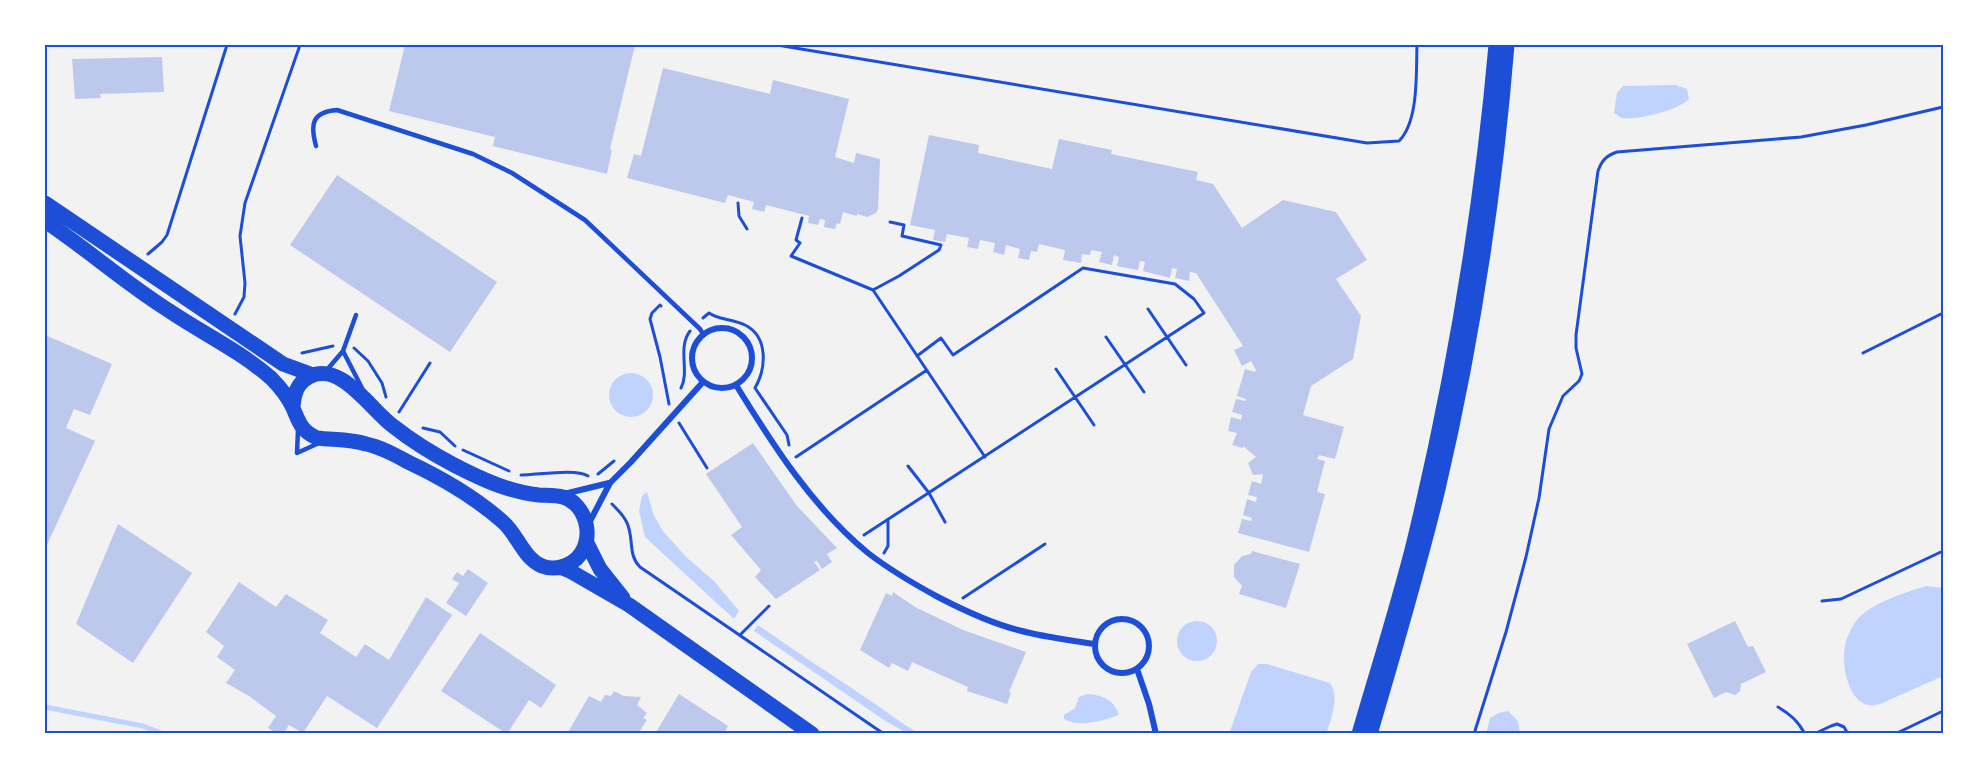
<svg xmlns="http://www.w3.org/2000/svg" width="1988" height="779" font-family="Jost,sans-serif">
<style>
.water{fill:#bfd3fe}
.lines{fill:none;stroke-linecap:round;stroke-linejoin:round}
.stream{stroke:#bfd3fe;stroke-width:5}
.building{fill:#bdc9ec}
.path{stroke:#1d4ed8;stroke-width:3}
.service{stroke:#1d4ed8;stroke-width:4.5}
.minor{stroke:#1d4ed8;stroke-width:6}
.primary{stroke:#1d4ed8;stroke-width:15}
.neatline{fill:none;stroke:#1d4ed8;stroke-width:2}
</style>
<rect width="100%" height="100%" fill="#f2f2f2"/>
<path class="water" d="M1675,85L1687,89L1689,99C1682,109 1635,121 1622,118C1619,117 1617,114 1614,113L1617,93L1623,86Z
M609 395a22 22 0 1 1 44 0a22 22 0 1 1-44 0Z
M647,492L654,516L663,531L686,557L714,581L739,611L734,619L645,537L639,511L642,496Z
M1927,586L1943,588V676L1880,704C1853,713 1843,675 1844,654C1844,643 1850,629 1857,620C1869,604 1908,591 1927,586Z
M1177 641a20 20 0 1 1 40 0a20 20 0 1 1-40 0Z
M758,625C792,649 827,672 862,695C882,708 899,722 920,734H908L884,720L754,631Z
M1258,664H1267L1330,683C1340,696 1331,720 1326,734H1229L1251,672Z
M1087,694C1102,695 1114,699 1119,715C1103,721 1079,728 1064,719V715L1075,708L1079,697Z
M1508,711L1518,721L1520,734H1486L1490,718L1499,713Z"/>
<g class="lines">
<path class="stream" d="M45,707L143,726L164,734"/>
</g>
<path class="building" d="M405,45H635L610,149L612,150L607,174L493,146L495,137L389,111Z
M162,57L164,92L100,94L101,98L75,99L72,59Z
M663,68L770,94L773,80L849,99L835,157L854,163L856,153L880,159L878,209L876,213L867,217L857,214V216L843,212L840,224L837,223L835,229L824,227L825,220L820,219L818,225L808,223L809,216L766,205L764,212L752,209L754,202L728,195L725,203L627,178L634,154L641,156Z
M929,135L979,145L978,153L1052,169L1059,139L1112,150L1111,154L1198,172L1196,180L1213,184L1242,228L1283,200L1336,212L1367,260L1336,279L1361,316L1353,359L1311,386L1303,415L1344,427L1335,459L1319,455L1317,459L1325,461L1317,492L1325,494L1309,552L1238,533L1242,519L1251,521L1252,518L1243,515L1247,499L1256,502L1257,497L1248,495L1252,481L1261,484L1263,474L1253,475L1248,463L1256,457L1243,446V448L1232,445L1237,433L1228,431L1231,417L1241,420L1242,415L1232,412L1236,399L1246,401V399L1237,396L1245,369L1255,372L1256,370L1251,361L1242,366L1234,350L1243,346L1196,273L1190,272L1189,281L1175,278L1177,269L1172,268L1170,278L1143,271L1145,262L1140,261L1138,270L1117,266L1119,257L1114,255L1112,265L1099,262L1102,252L1091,250L1090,255L1082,254L1081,263L1063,260L1065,250L1039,244L1037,252L1031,251L1029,260L1018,258L1020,249L1006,245L1004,255L993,252L995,243L980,240L978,249L967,247L969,238L947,234L945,242L933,240L935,230L910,225Z
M337,175L497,282L450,352L290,245Z
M45,335L112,364L90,415L74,409L66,428L95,441L45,549Z
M753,443L797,506L837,548L827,554L832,562L822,569L817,561L814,562L820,570L776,599L755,577L761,570L731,535L742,527L706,474Z
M118,524L192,573L133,663L76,624Z
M1252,551L1300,564L1286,608L1239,594L1242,586L1234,577V565L1242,556L1251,554Z
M468,569L488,583L466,616L446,603L459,583L452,579L457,572L463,576Z
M239,582L276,607L286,594L328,620L320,633L356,657L365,644L389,660L426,597L452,615L377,728L327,696L303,733L289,725L283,734H278L268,728L276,716L249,696L226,683L235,670L217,657L224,646L206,632Z
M893,592L915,607L963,630L1026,652L1009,692L1011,693L1007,704L967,691L968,687L912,662L908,671L892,663L889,668L860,650L886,593L892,596Z
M1735,621L1748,647L1753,646L1766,672L1741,684L1740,691L1735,695L1726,692L1714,698L1687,644Z
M480,633L556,685L541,708L529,700L507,734L441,691Z
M614,691L624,696L641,697L637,705L647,713L643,718L647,720L638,734H567L589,696L601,702L605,695L611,696Z
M679,694L728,726L724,734H655Z"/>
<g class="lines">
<path class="path" d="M777,45L1367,143L1399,141C1419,121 1416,72 1417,45
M738,203L739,216L747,229
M802,218L796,240L800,243L791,256L873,290L985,457
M148,254L162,242L167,235L227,45
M873,290L899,276L939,250L941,245L902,236L904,225L890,222
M661,306L660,305L652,313L650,319L660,357L669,404
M1148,309L1186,365
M235,314L244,297L245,283L240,236L245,203L300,45
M703,318L709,313C719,320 733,319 745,325C769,337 766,369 755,388L787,435L789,445
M1106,337L1144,392
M354,348L368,361L382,383L386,397
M302,353L333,346
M1863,353L1943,313
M1056,369L1094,425
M681,388C690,371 677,348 690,331
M399,412L430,363
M679,423L707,468
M423,428L440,432L455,446
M463,450L509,471
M796,457L927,370
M908,466L929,493L945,522
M598,474L614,461
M521,475C537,475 576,468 588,476
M612,504C619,511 627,519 629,529C633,543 629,556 640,567L884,734
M864,535L1204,313L1194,299L1175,284L1083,268L953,355L941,338L917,356
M884,553L888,546V520
M963,598L1045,544
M1822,601L1841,599L1943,551
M740,635L769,606
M1778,707C1790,714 1798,721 1805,734
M1474,734L1506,632L1526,557L1539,498L1549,429L1563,396L1579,381L1582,374L1576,348V335L1598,171C1602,160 1606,156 1617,152L1801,137L1866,125L1943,107
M1814,734L1831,726L1837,724L1844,727L1848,734
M1895,734L1943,711"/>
<path class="service" d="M316,146C310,124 312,112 337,110L473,154L512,173L585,220L700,329L703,334
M343,351L356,315
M326,371L343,351L363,390
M297,453L319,443
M297,453L298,430"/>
<path class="minor" d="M692 358a30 30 0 1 1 60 0a30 30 0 1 1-60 0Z
M736,385C773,445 813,508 868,553C890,570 914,584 938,597C963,610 990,623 1018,630C1043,637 1069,640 1094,644
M564,494L609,483
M589,523L610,483L631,462L703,382
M1095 646a27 27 0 1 1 54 0a27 27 0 1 1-54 0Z
M1137,669L1149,704L1156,734"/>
<path class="primary" d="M45,203L283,364L313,375
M45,221C87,249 125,283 168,310C202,333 240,351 271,378C279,386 288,397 293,408C299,422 301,431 317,438C333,440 350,439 366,444C381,447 395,455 408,462C442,478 475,497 503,522C518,535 523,558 542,566C558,572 577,564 584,548C590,535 587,517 577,506C567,494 553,496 539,495C509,492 481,479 454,465C433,454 412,441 393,426C370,409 340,360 309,377C297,383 294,394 293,407
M586,541L600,569L623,598
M560,567L570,571L629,605L812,734
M1359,734C1377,672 1397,609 1413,546C1453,382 1481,214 1496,45
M1370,734C1394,653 1418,571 1438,489C1472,344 1495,194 1507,45"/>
</g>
<rect width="1988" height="779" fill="none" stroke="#ffffff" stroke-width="93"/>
<rect x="46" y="46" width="1896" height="686" class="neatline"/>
</svg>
